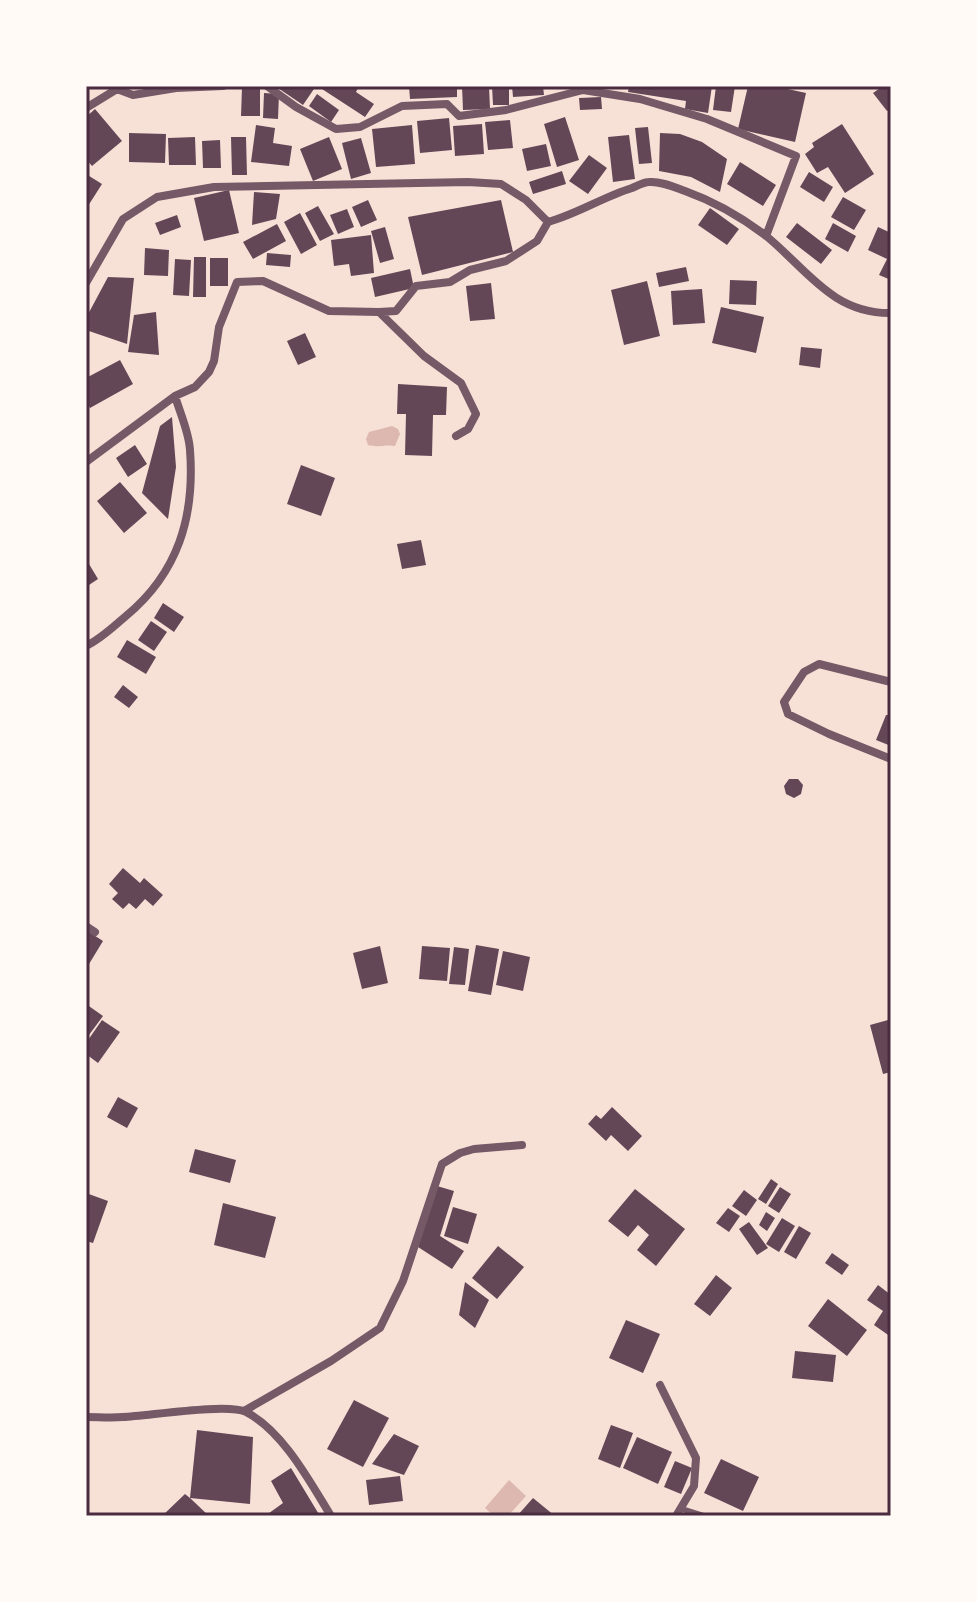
<svg xmlns="http://www.w3.org/2000/svg" width="977" height="1602" font-family="Mulish,sans-serif">
<style>
.water{fill:#dcb8b0}
.building{fill:#644757}
.lines{fill:none;stroke-linecap:round;stroke-linejoin:round}
.service{stroke:#755966;stroke-width:6}
.minor{stroke:#755966;stroke-width:8}
.neatline{fill:none;stroke:#4a2c40;stroke-width:3}
</style>
<rect width="100%" height="100%" fill="#f7e1d7"/>
<path class="water" d="M392,426L398,429L400,434L395,446C385,444 378,448 368,445L366,439L369,432Z
M509,1480L526,1496L508,1516H494L485,1508Z"/>
<path class="building" d="M275,86H316L303,105Z
M324,86H359L356,92L374,104L365,117L322,89Z
M409,86H457V97L410,99Z
M462,86H489L490,109L463,110Z
M492,86H509V105H493Z
M512,86H543L544,95L513,97Z
M629,86H712L708,113L685,109L686,101L628,92Z
M716,86H735L731,112L713,110Z
M748,86H774L806,93L795,142L738,129Z
M883,86H891V108L887,111L873,93Z
M242,87H260V116H241Z
M264,93L279,94L278,119L263,118Z
M317,94L339,110L331,122L309,106Z
M601,97L602,109L580,110L579,98Z
M95,109L122,141L92,166L86,159V117Z
M565,117L579,160L557,167L544,124Z
M449,118L452,150L420,153L417,121Z
M510,120L513,148L488,150L485,122Z
M482,124L484,154L455,156L453,126Z
M842,124L874,174L845,193L828,167L817,173L805,154L814,147L812,143Z
M256,125L275,128L273,143L292,146L289,166L251,162Z
M412,125L415,164L376,167L372,129Z
M648,127L652,163L639,164L635,128Z
M129,133L166,134L165,163L129,162Z
M660,133L680,134L702,142L727,159L720,192L691,177L659,171Z
M629,135L635,179L613,182L608,137Z
M195,137L196,165H169L168,138Z
M231,137H246L247,175H232Z
M329,137L342,169L313,181L300,149Z
M361,138L371,173L351,179L342,143Z
M220,140L221,168H203L202,141Z
M546,144L551,166L527,171L522,149Z
M589,155L607,168L588,194L569,181Z
M740,162L776,185L763,206L727,184Z
M562,171L566,184L533,194L529,182Z
M809,172L833,187L824,202L800,187Z
M86,174L102,184L88,206L86,204Z
M229,190L239,233L204,241L194,198Z
M254,192L280,194L276,219L252,225Z
M843,197L866,210L854,230L831,217Z
M368,200L377,220L361,227L352,207Z
M501,200L513,252L422,275L408,217Z
M318,206L334,234L320,241L305,213Z
M710,208L739,229L727,245L698,225Z
M347,209L354,227L338,234L330,215Z
M300,213L317,245L301,254L284,222Z
M177,215L181,227L160,235L155,223Z
M797,223L832,250L821,264L786,237Z
M833,223L856,236L848,252L825,239Z
M277,224L286,241L253,259L243,242Z
M385,227L394,259L380,263L371,231Z
M878,227L891,233V280L879,275L887,259L868,250Z
M371,235L374,273L351,276L349,264L334,266L331,240Z
M145,248L169,250L168,276L144,275Z
M267,253L291,255L290,267L266,265Z
M194,257H206V297H193Z
M210,258H228V286H210Z
M175,259L191,260L189,296L173,295Z
M686,267L689,281L659,287L656,273Z
M410,269L414,288L375,297L371,278Z
M108,277L134,278L127,344L86,330V318Z
M730,280L757,281L756,305L729,304Z
M647,281L660,336L624,345L611,290Z
M491,283L495,319L470,321L466,286Z
M702,289L705,323L673,325L671,291Z
M721,307L764,317L756,353L712,343Z
M156,312L159,355L128,352L134,315Z
M305,333L316,357L298,365L287,341Z
M801,347L822,349L820,368L799,365Z
M120,360L133,384L90,408L86,401V378Z
M398,384L447,387L446,415H433L432,456L405,455L406,414H397Z
M172,417L176,467L168,519L142,493L160,426Z
M135,445L147,464L128,477L116,458Z
M301,465L335,478L321,516L287,504Z
M120,482L147,513L124,533L97,501Z
M421,540L426,565L402,569L397,544Z
M86,559L98,579L86,587Z
M163,603L184,617L174,632L154,618Z
M151,621L167,632L154,651L138,640Z
M127,640L156,657L146,674L117,657Z
M123,685L138,697L129,708L114,697Z
M886,715H891V746L876,740Z
M789,779H798L803,785L801,794L794,798L786,794L784,786Z
M123,868L140,883L144,878L163,895L153,906L145,899L136,909L129,903L123,909L112,899L118,893L109,884Z
M86,930L103,941L86,969Z
M476,945L499,949L491,995L468,991Z
M380,946L388,983L362,989L353,953Z
M422,946L450,948L447,981L419,979Z
M454,947L469,949L465,985L449,984Z
M503,951L530,957L523,991L496,985Z
M86,1004L103,1016L89,1035L86,1032Z
M102,1020L120,1032L98,1063L86,1054V1043Z
M888,1020L891,1030V1072L883,1074L870,1025Z
M118,1097L138,1108L127,1128L107,1117Z
M612,1107L642,1136L628,1151L611,1135L606,1141L588,1124L596,1115L601,1119Z
M195,1149L236,1160L230,1183L189,1172Z
M771,1179L778,1184L766,1204L758,1199Z
M437,1186L454,1191L440,1236L464,1251L452,1269L418,1247Z
M780,1187L791,1194L779,1213L768,1206Z
M635,1189L685,1229L656,1266L637,1250L649,1235L638,1225L628,1237L608,1221Z
M744,1190L757,1200L746,1216L732,1206Z
M86,1193L108,1201L93,1243L86,1241Z
M223,1203L276,1217L265,1258L214,1245Z
M453,1207L477,1214L468,1244L444,1236Z
M728,1208L740,1216L729,1232L716,1223Z
M766,1212L775,1218L767,1231L759,1225Z
M782,1218L795,1226L779,1252L766,1244Z
M749,1222L768,1248L757,1255L739,1229Z
M799,1226L811,1233L796,1259L784,1252Z
M498,1246L524,1267L497,1299L472,1278Z
M832,1253L849,1265L842,1275L825,1263Z
M716,1275L732,1288L710,1316L694,1304Z
M465,1282L489,1300L475,1328L459,1315Z
M878,1285L891,1295V1337L874,1325L883,1311L867,1300Z
M828,1299L867,1330L847,1356L808,1326Z
M626,1320L660,1334L643,1373L609,1358Z
M795,1351L836,1355L833,1382L792,1378Z
M354,1400L389,1418L363,1467L327,1449Z
M611,1425L633,1433L620,1468L598,1459Z
M197,1430L253,1437L250,1504L190,1498Z
M394,1434L419,1446L404,1475L372,1464Z
M637,1437L672,1452L658,1484L623,1468Z
M721,1459L759,1477L743,1511L704,1493Z
M675,1461L692,1468L681,1494L664,1487Z
M291,1468L320,1516H265L283,1503L271,1481Z
M400,1476L403,1501L369,1505L366,1480Z
M185,1494L190,1498L209,1516H162Z
M533,1498L555,1516H517Z"/>
<g class="lines">
<path class="service" d="M682,1509L704,1516"/>
<path class="minor" d="M267,86L296,107L336,129L360,127L402,106L447,104L459,116L506,110L583,90L640,99L707,119L796,156L766,236
M86,108L117,89L133,95L176,88L223,86
M86,283L123,219L157,197L214,187L468,182L501,184L526,200L548,222
M379,312L396,311L416,286L450,282L470,270L506,261L537,241L548,222C577,214 603,197 632,188C637,186 644,182 649,182C661,181 674,187 685,191C713,201 741,217 765,235C806,268 832,314 891,313
M86,462L175,396L195,387L209,372L214,361L219,327L237,282L263,281L329,311L379,312L424,356L461,383L476,414L468,429L456,436
M86,646C101,639 113,627 126,616C178,573 195,517 190,450C189,432 180,413 175,396
M891,682L819,664L804,672L784,702L788,714L829,734L891,759
M86,926L95,932
M660,1385L696,1458L694,1486L676,1516
M244,1411L331,1361L380,1328L403,1281L442,1164L460,1153L474,1149L522,1145
M86,1417C98,1417 111,1418 123,1417C148,1416 227,1403 246,1412C283,1431 310,1482 331,1516"/>
</g>
<rect width="977" height="1602" fill="none" stroke="#fffaf5" stroke-width="176"/>
<rect x="88" y="88" width="801" height="1426" class="neatline"/>
</svg>
